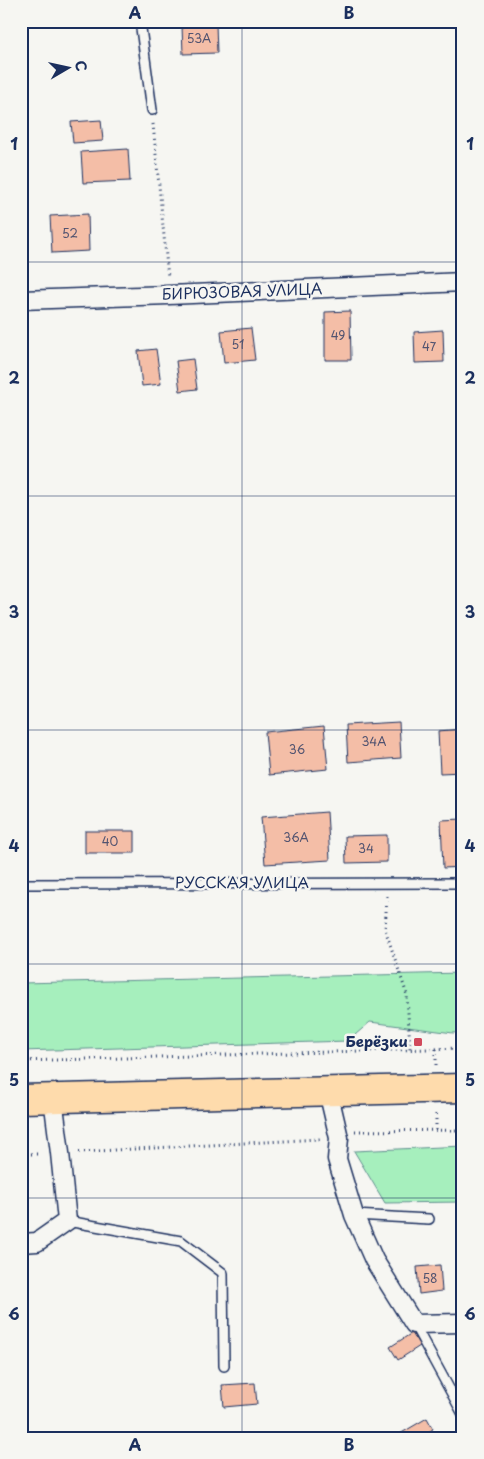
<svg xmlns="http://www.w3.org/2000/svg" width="484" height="1459" font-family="'Playpen Sans',sans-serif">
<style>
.green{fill:#a6efbd;stroke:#608f8e}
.building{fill:#f4bea7;stroke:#1b2f5e}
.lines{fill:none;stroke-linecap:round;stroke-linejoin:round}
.service-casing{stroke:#1b2f5e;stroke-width:12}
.minor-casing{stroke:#1b2f5e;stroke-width:21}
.primary-casing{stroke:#1b2f5e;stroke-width:31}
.path{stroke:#1b2f5e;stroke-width:3;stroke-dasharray:1 4;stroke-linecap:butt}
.service{stroke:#f6f6f2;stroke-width:9}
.minor{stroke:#f6f6f2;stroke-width:18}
.primary{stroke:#fedbac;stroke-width:28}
.grid{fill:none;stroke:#1b2f5e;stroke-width:1;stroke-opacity:0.55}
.poi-dot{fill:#d1495b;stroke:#f6f6f2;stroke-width:2}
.labels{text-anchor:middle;stroke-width:5;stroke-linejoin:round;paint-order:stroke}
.number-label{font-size:12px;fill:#515370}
.street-label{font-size:15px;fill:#1b2f5e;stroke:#f6f6f2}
.poi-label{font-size:15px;font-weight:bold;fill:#1b2f5e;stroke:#f6f6f2;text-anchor:end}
.neatline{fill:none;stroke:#1b2f5e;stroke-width:2}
.grid-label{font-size:16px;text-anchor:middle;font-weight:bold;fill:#1b2f5e}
</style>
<rect width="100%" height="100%" fill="#f6f6f2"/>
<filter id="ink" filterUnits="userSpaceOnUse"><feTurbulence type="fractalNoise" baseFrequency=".02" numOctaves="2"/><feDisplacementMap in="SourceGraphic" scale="10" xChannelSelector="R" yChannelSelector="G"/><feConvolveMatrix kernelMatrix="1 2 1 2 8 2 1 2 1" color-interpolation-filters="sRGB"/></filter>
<g filter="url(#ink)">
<path class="green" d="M463,973V1032L453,1033L370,1022L348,1041L21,1051V983Z
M463,1146V1202L385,1203L354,1151Z"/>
<path class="building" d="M216,24L217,53L183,54L182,26Z
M101,120L103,141L73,143L71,122Z
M128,149L130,181L83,183L81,152Z
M88,214L89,251L52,253L50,216Z
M350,311L351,360H325V312Z
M251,328L255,360L224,363L221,331Z
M443,330L444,362L415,363L414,332Z
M156,349L161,384L142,386L138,351Z
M193,359L197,389L180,391L176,361Z
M399,722L401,758L348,762L346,725Z
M324,726L328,769L269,775L265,732Z
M463,729V772L440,773L438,731Z
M327,812L330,860L265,864L261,817Z
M463,819V867L443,868L441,820Z
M85,831H135V853H85Z
M387,835V862L346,863L345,836Z
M440,1265L442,1291L419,1294L417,1267Z
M412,1333L420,1346L398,1360L390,1347Z
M255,1383L257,1404L224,1407L222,1385Z
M427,1418L433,1429L419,1438H393Z"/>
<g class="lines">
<g class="service-casing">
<path id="service" d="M140,21L152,110
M21,884L463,883
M354,1215L429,1219
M67,1221L181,1241L223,1273L224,1366
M414,1324L463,1414"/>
</g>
<g class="minor-casing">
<path id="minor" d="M21,300L169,295L463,282
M328,1091L339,1138L337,1159L354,1215L374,1260L414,1324L463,1323
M21,1243L37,1242L67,1221L60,1153L53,1098"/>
</g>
<g class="primary-casing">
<path id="primary" d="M21,1099L463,1088"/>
</g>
<path class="path" d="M153,124L168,277
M387,896L385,929L407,995L410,1049
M436,1049V1065
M21,1061L463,1048
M436,1130V1112
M355,1131L463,1130
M79,1152L320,1139
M21,1154H41"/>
<use href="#service" class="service"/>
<use href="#minor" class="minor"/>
<use href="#primary" class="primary"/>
</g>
</g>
<path class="grid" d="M242,21V1438M21,262H463M21,496H463M21,730H463M21,964H463M21,1198H463"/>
<rect class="poi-dot" x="413" y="1037" width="10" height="10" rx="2.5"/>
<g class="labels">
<g class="number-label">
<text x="199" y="43">53А</text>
<text x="70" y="238">52</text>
<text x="338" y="340">49</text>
<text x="238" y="349">51</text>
<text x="429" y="351">47</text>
<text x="374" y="746">34А</text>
<text x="297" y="754">36</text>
<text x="296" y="842">36А</text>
<text x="110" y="846">40</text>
<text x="366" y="853">34</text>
<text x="430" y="1283">58</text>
</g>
<g class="street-label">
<text transform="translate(242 292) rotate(-2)" y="5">БИРЮЗОВАЯ УЛИЦА</text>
<text x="242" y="888">РУССКАЯ УЛИЦА</text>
</g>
<g class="poi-label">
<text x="408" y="1047">Берёзки</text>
</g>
</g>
<rect width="484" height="1459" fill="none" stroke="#f6f6f2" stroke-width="55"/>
<g transform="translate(68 68) rotate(81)" stroke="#f6f6f2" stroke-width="4" paint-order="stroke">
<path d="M0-4L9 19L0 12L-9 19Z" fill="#1b2f5e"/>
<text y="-8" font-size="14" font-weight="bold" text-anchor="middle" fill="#1b2f5e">С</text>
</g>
<rect x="28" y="28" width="428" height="1404" class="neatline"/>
<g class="grid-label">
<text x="135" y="19">A</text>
<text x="349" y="19">B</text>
<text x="14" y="150">1</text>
<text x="470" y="150">1</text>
<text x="14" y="384">2</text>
<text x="470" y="384">2</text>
<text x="14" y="618">3</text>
<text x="470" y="618">3</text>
<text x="14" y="852">4</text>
<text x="470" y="852">4</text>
<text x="14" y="1086">5</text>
<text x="470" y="1086">5</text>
<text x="14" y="1320">6</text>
<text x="470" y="1320">6</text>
<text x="135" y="1451">A</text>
<text x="349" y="1451">B</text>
</g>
</svg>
